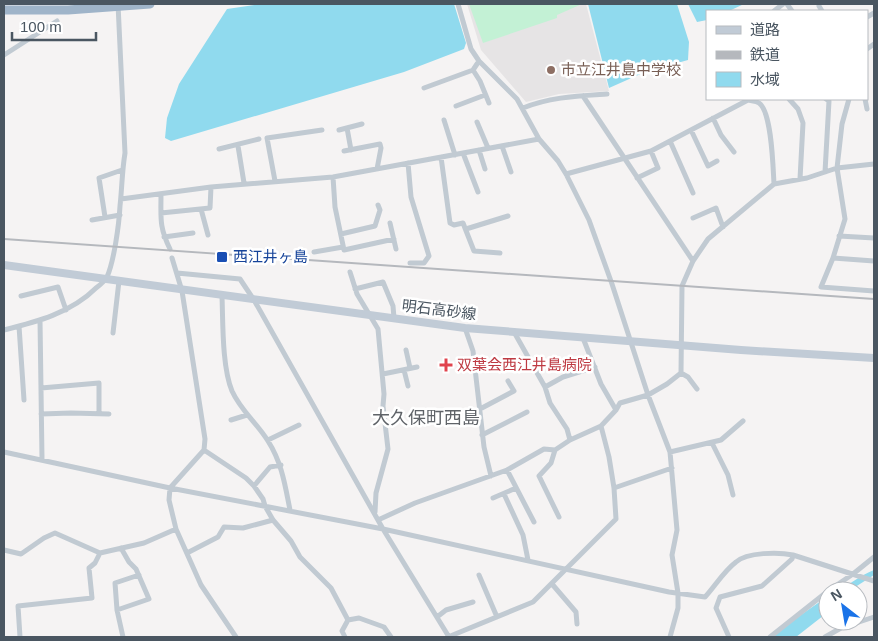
<svg xmlns="http://www.w3.org/2000/svg" width="878" height="641" font-family="Helvetica,'Noto Sans JP',sans-serif">
<style>
.education{fill:#e6e4e5}
.green{fill:#c3f1d5}
.water{fill:#90daee}
.lines{fill:none;stroke-linecap:round;stroke-linejoin:round}
.minor{stroke:#c1cad2;stroke-width:5}
.secondary{stroke:#c1cbd6;stroke-width:8}
.trunk{stroke:#9fb4c9;stroke-width:9}
.rail{stroke:#b5b8bd;stroke-width:2}
.education-dot{fill:#8d6e63;stroke:#fff;stroke-width:2}
.transit-dot{fill:#1a4fb4;stroke:#fff;stroke-width:2}
.health-dot{fill:#e0444e;stroke:#fff;stroke-width:2}
.labels{text-anchor:middle;stroke-width:5;stroke-linejoin:round;paint-order:stroke}
.education-label{font-size:15px;fill:#785e54;stroke:#fff;text-anchor:start}
.transit-label{font-size:15px;fill:#164399;stroke:#fff;text-anchor:start}
.street-label{font-size:15px;fill:#4a5661;stroke:#fff}
.health-label{font-size:15px;fill:#be3a42;stroke:#fff;text-anchor:start}
.quarter-label{font-size:18px;fill:#5f6368;stroke:#fff}
</style>
<rect width="100%" height="100%" fill="#f5f3f3"/>
<path class="education" d="M467,4H586L609,91L559,94L526,102L481,50Z"/>
<path class="green" d="M469,4H582L557,15V18L483,43Z"/>
<path class="water" d="M261,4H454L466,43L464,49L404,72L171,141L165,138L167,118L179,84L227,9Z
M588,4H677L689,42L688,60L645,72L609,88Z
M688,4H744L729,11H707V20L697,22Z
M874,570V575L849,591H835C849,586 860,575 874,570Z
M828,596V612L796,637H773L788,624Z"/>
<g class="lines">
<path class="minor" d="M458,4L471,49L479,61L517,99L539,139L558,161L566,174L589,220L612,284L648,395L670,452L677,530L672,555L678,593V608L670,637
M787,4L792,11
M819,6L822,11
M774,11L783,4
M867,17L874,13
M867,49L874,44
M4,55L57,21
M473,70L480,81L489,103
M424,88L473,70L479,61
M583,96L693,261
M789,99L798,109L803,123L800,179
M849,99L842,124L837,168L845,219L833,258L821,287L874,291
M865,99L867,109
M456,106L485,95
M523,108C550,97 578,96 607,94
M713,118L721,135L734,152
M444,120L455,155
M477,122L488,148
M347,128L351,150
M339,130L362,124
M691,130L708,166L717,161
M670,141L693,193
M238,146L244,183
M502,146L511,172
M219,149L259,139
M479,150L485,169
M344,151L380,144L381,148L377,169
M463,153L478,192
M441,157L450,223L454,225L463,223L474,251L500,253
M408,163L411,197L429,256L424,263H410
M825,172L829,101L826,99
M566,174L651,151L748,100C751,101 756,101 759,103C772,112 773,168 774,184
M333,177L335,207L344,250L394,239
M637,178L658,168L651,151
M275,181L267,138L322,130
M161,194C161,218 159,227 170,249
M121,199L211,187L333,177L539,139
M201,209L208,235
M161,213L210,208L211,187
M105,217L99,178L122,170
M693,218L716,208L723,227
M92,220L120,215
M390,223L396,249
M466,229L508,216
M341,234L375,226L380,210L378,205
M839,236L874,238
M164,237L193,233
M314,252L343,247
M172,258L182,291L205,439L204,450L170,488L169,500L176,529L201,585L236,637
M833,258L874,261
M350,272L357,294L378,329L384,394L383,406L388,449L376,493L375,512
M177,273L240,279L254,300L383,529L449,637
M355,289L383,282L393,306L394,318
M21,296L58,287L66,310
M222,296C223,323 222,367 232,391C241,411 257,423 268,441C282,463 285,485 290,510
M40,320L42,459
M19,326L24,400
M465,328L473,351L484,447L491,476
M4,330C36,322 71,313 96,288C100,285 105,281 107,277C114,261 119,225 120,206C122,188 122,171 125,153L118,4
M514,332L545,387L550,403L567,429L570,440
M113,333L119,281
M583,338L601,384L616,410
M406,350L410,368
M404,370L408,386
M681,373L688,377L697,389
M383,374L417,367
M545,387L563,377L595,367
M41,388L99,383V413
M480,409L514,391L508,381
M41,414L71,413L109,414
M231,420L247,415
M601,426L609,457L614,488
M482,435L527,412
M268,440L299,425
M712,443L728,475L733,495
M204,450L246,478L254,486L263,499L265,506L273,520L291,541L300,557L331,588L348,620L342,631L345,637
M555,450L551,463L539,476L559,517
M4,452L170,488L383,529L669,592L705,597C715,586 724,571 736,562C747,552 779,552 793,555L874,581
M670,452L721,440L743,421
M507,470L534,522
M254,486L270,467L281,465
M504,494L523,535L528,560
M493,498L516,488
M378,520L415,503L507,470L544,449L555,450L570,440L601,426L616,410L620,403L648,395L667,384L681,373L682,286L693,261L708,239L774,184L807,178L837,168L874,164
M4,550L21,554L44,538L55,533L100,553L144,543L176,529
M187,553L218,537L224,527L243,528L273,520
M479,575L497,617
M552,584L576,612L577,624
M828,591L853,574L874,557
M117,610L149,599L136,569L129,562L121,548
M437,617L446,610L473,602
M348,620L359,618L384,627L391,637
M20,637L18,606L92,598L89,568L95,563L100,553
M123,637L117,610L115,583L139,575
M448,637L533,602L616,519L614,488L672,468
M729,637L716,608L720,597L762,586L792,559L793,555
M770,637L828,591
M825,637L841,628L874,617"/>
<path class="secondary" d="M4,265L465,328L741,350L874,358"/>
<path class="trunk" d="M4,10H68L150,4"/>
<path class="rail" d="M4,239L874,299"/>
</g>
<circle class="education-dot" cx="551" cy="70" r="5"/>
<rect class="transit-dot" x="216" y="251" width="12" height="12" rx="2.5"/>
<path class="health-dot" d="M443.5 357.5h5v5h5v5h-5v5h-5v-5h-5v-5h5z"/>
<g class="labels">
<g class="education-label">
<text x="561" y="75">市立江井島中学校</text>
</g>
<g class="transit-label">
<text x="233" y="262">西江井ヶ島</text>
</g>
<g class="street-label">
<text transform="translate(439 310) rotate(7)" y="5">明石高砂線</text>
</g>
<g class="health-label">
<text x="457" y="370">双葉会西江井島病院</text>
</g>
<g class="quarter-label">
<text x="426" y="424">大久保町西島</text>
</g>
</g>
<rect width="878" height="641" fill="none" stroke="#4a5661" stroke-width="10"/>
<rect x="706" y="10" width="162" height="90" fill="#ffffff" stroke="#b7bbc0"/>
<rect x="716" y="26" width="25" height="8" fill="#c1cbd6" stroke="#b7bbc0"/>
<text x="750" y="35" font-size="15" fill="#4a5661">道路</text>
<rect x="716" y="51" width="25" height="8" fill="#b5b8bd" stroke="#b7bbc0"/>
<text x="750" y="60" font-size="15" fill="#4a5661">鉄道</text>
<rect x="716" y="72" width="25" height="15" fill="#90daee" stroke="#b7bbc0"/>
<text x="750" y="85" font-size="15" fill="#4a5661">水域</text>
<g transform="translate(843 606) rotate(329)"><circle r="24" fill="#ffffff" stroke="#b7bbc0"/>
<path d="M0-4L9 19L0 12L-9 19Z" fill="#1a73e8"/>
<text y="-8" font-size="14" font-weight="bold" text-anchor="middle" fill="#4a5661">N</text>
</g>
<path d="M12 32v8h84v-8" fill="none" stroke="#4a5661" stroke-width="2.5"/>
<text x="20" y="32" font-size="15" fill="#4a5661" stroke="#ffffff" stroke-width="4" paint-order="stroke">100 m</text>
</svg>
